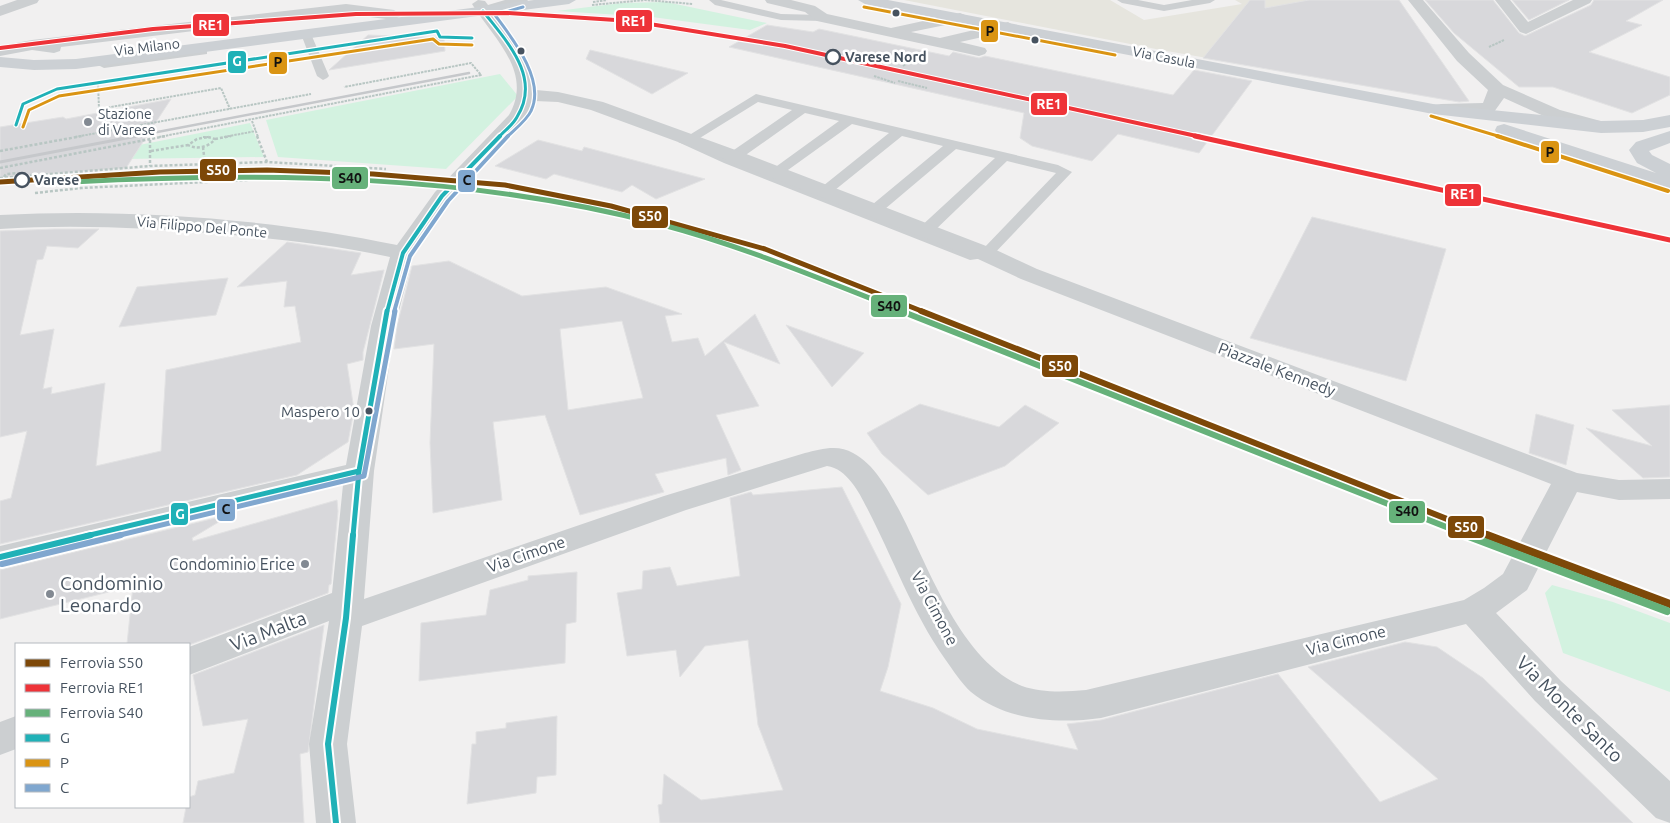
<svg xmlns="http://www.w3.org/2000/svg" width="1670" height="823" font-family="Ubuntu,sans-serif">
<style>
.commercial{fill:#e6e5de}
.green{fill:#d3f2e0}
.building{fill:#d8d8db;stroke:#e2e2e3;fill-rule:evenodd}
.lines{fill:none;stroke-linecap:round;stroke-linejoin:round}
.path-far1{stroke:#b8c6c3;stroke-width:2;stroke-dasharray:2.5 1;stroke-linecap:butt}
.path{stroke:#b8c6c3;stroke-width:2.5;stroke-dasharray:3 2;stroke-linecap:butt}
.service{fill:#cccfd1;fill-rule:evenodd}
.minor{fill:#cccfd1;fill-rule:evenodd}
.tertiary{fill:#cccfd1;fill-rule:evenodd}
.secondary{fill:#ccd0d4;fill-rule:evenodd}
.rail-far1{stroke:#c6c8cb;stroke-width:2.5}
.rail{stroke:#c6c8cb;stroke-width:3}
.bus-1-far3-casing{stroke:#fff;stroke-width:5.5}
.bus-1-far2-casing{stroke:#fff;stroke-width:7}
.bus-1-far1-casing{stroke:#fff;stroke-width:9}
.bus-1-casing{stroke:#fff;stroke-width:10}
.bus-2-far1-casing{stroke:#fff;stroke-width:5.5}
.bus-2-casing{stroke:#fff;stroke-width:7}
.bus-3-far3-casing{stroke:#fff;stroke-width:5.5}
.bus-3-far2-casing{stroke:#fff;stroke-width:7}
.bus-3-far1-casing{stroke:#fff;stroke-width:9}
.bus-3-casing{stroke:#fff;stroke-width:10}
.bus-1-far3{stroke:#20b1b7;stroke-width:3}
.bus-1-far2{stroke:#20b1b7;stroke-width:4}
.bus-1-far1{stroke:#20b1b7;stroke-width:5}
.bus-1{stroke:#20b1b7;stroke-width:6}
.bus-2-far1{stroke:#da9413;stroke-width:3}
.bus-2{stroke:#da9413;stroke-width:4}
.bus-3-far3{stroke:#80a7cf;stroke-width:3}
.bus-3-far2{stroke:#80a7cf;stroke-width:4}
.bus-3-far1{stroke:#80a7cf;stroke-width:5}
.bus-3{stroke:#80a7cf;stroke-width:6}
.rail-1-far2-casing{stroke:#fff;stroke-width:8}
.rail-1-far1-casing{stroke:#fff;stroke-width:10}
.rail-1-casing{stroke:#fff;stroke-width:12}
.rail-2-far1-casing{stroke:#fff;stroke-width:6}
.rail-2-casing{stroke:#fff;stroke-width:8}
.rail-3-far2-casing{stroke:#fff;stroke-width:8}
.rail-3-far1-casing{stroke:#fff;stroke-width:10}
.rail-3-casing{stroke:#fff;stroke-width:12}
.rail-1-far2{stroke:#7d4808;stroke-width:5}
.rail-1-far1{stroke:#7d4808;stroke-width:6}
.rail-1{stroke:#7d4808;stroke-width:8}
.rail-2-far1{stroke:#ee3338;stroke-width:4}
.rail-2{stroke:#ee3338;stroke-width:5}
.rail-3-far2{stroke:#66b17a;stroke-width:5}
.rail-3-far1{stroke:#66b17a;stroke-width:6}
.rail-3{stroke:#66b17a;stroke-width:8}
.bus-dot{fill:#46525f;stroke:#fff;stroke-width:2}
.stop-dot{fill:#fff;stroke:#46525f;stroke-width:2.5}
.poi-dot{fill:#828992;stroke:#fff;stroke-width:2}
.labels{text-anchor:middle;stroke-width:5;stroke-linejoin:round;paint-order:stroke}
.far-street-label{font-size:14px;fill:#46525f;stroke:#fff}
.far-stop-label{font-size:14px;font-weight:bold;fill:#46525f;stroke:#fff;text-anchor:start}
.far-poi-label{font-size:14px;fill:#46525f;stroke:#fff;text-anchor:start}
.bus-label{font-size:15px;fill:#46525f;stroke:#fff;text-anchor:end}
.street-label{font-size:16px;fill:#46525f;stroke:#fff}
.poi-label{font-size:16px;fill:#46525f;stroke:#fff;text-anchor:end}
.near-poi-label{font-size:19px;fill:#46525f;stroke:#fff;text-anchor:start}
.near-street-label{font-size:19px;fill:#46525f;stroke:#fff}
.line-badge{stroke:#fff;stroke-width:2}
.badge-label{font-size:14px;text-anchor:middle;font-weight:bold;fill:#fff}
.pale-badge-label{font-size:14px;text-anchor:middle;font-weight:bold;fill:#111}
</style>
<rect width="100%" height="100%" fill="#f1f0f0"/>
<path class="commercial" d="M904,0H1110L1144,20L1242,4L1235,0H1399L1449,100L1161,50Z"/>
<path class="green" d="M666,2L767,23L750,30L652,17L557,11L621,3Z
M500,74L518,96L446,169L278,157L266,120Z
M250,123L264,157L124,159L94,154Z
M1552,585L1613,602L1670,623V692L1563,653L1545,593Z"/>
<path class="building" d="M1250,0H1265V8L1309,0H1399L1469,101L1459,102L1203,58Z
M1425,0H1493L1519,33L1525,36L1591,5L1594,0H1663L1626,21L1642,25L1589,52L1670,77V95L1632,113L1553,87H1519L1454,33Z
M1512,0H1569L1529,20Z
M767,25L813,32L819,29L949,56L953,52L979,58L985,56L1173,95L1194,70L1252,81L1199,153L1118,134L1092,161L1032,146L1020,138L1024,113L729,47Z
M368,35L444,38L445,51L329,70Z
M590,50L688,73L652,94L586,59Z
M171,99L126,168L0,177V127L63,117L66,119Z
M538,140L582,151L584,147L705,179L656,199L632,185L622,192L554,174L546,179L495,166Z
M1312,217L1446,249L1406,381L1250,338Z
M55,229H99L78,248L47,246L43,259L37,260L20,335L54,329L43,389L52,387L51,394L105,383L96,466L161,451L166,370L301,342L295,306L284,307L287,281L237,287L287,242L361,253L351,275L384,270L363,352V360L347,364L354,410L348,442L297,475L0,544V501L11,498L27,431L0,437V231Z
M449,261L522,296L606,287L682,314L665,316L672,342L698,338L705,356L755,314L780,364L724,342L759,406L716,415L741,470L728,475L726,458L655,474L664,492L580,515L545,415L493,422L502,500L433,513L430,443L434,344L394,349L397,326L412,266ZM622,321L643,398L568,410L560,329Z
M228,278L216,315L119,327L137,287Z
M786,325L864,353L832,387Z
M920,404L999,427L1025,405L1059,423L1005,466L928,495L882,454L867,433Z
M1670,405V477L1643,478L1586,428L1652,446L1612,410Z
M1536,414L1574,425L1566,465L1529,453Z
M842,487L901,604L888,667L880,691L933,708L977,729L1078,750L1067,724L1101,720L1278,674L1380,802L1438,779L1308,667L1405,642L1437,647L1483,678L1633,823H660L658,805L662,804L664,774L701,800L783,790L758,725L748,640L705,646L680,677L676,650L627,656L617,593L642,589L643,571L670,567L677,586L740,576L730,498L751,492L753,495Z
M337,500L338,511L331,584L329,585L328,593L189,645L127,644L133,586L0,619V570L232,514L192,538L193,541Z
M577,572L576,622L566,624L565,663L419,681L421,623L486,615L490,590L528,580V576Z
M324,625L308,752L300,754L304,823H183L186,807H189V797L195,795L198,781L234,773L248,719L203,726L193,675Z
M557,716L556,775L537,777L536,793L467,804L472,744H476V732L506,728V723Z"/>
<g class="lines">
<path class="path-far1" d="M593,2L607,0
M592,5L645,0L693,4
M1489,47L1504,40
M903,66L911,61
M874,76L895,83
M898,81L927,88
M98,83L99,109L221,88L230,109
M252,121L258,137
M16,125L23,104L57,89
M75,137L311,94
M159,137L481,75L471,63L344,87
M203,137H208
M224,137L256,131"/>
<path class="path" d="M257,136L267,162
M208,137L215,139C209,147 197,150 188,145L197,139Z
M215,139L231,136
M150,140V166
M203,147L205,164
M0,151L82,136
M151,151L188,145
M0,168L166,136
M4,177L6,174L18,173
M0,178L150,166L267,162L386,169
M35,193L81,188L248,180"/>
<path class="service" d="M709,0H721L781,14L822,15L827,18L822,21L781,20L715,5Z
M1117,0H1138L1164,5L1192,0H1215L1210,3L1164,11L1122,3Z
M306,31L311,34L329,76L327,78L323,80L317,76L301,34Z
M203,49L207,50V54L104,68L98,65L104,62Z
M756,94L1058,165L1072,172L991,257L970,260L724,163L678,142ZM758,102L792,110L728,154L695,141ZM805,113L839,121L770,171L740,159ZM852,124L889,133L818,190L781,175ZM902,136L943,146L867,209L830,194ZM956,149L995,158L918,229L879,214ZM1007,161L1056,173L982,250H972L931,234Z"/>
<path class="minor" d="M17,0H39L37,3L0,16V6Z
M478,0L485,1L488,5L505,0H528L526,3L493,13C508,36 536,60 536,90L558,92L603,102L741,152L994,249L1037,269L1577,473L1619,480L1670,479V499L1619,500L1577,492L1527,590L1496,613L1561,681L1670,781V823L1656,818L1535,701L1466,624L1101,718C1058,724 1006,721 971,692C961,683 953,670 945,659C912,612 893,558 867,508C859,492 847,469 827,466L686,510L362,626L347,744L356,823H316L309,744L329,621L189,675V647L332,593L343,485L0,568V546L346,465L371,326L390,257C334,245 278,239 221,234C147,228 74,224 0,229V215C128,208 272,219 397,245L435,192L509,115C534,72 493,38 472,4ZM535,101L558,102L591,110L727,160L978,259L1021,279L1551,484L1503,574L1484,588L1464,600L1086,690C1065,692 1042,693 1022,686C959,660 928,564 898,508C887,488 874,464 853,453C839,444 820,449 805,453L664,496L364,599L374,471L395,326L414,253L450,200L524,122Z
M765,0H791L815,6L827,14L891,28L960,13L965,15L968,18L965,21L911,32L940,38L1008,22L1016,27L1014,30L960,42L985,48L987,51L985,54L979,56L817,21L805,12L767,3Z
M1495,0H1510L1528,22L1573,0H1592L1590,3L1526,34L1520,32Z
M346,4L394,10L402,15L394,20L346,14L318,16L61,47L60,51L54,53L32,50L0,56V46L32,40Z
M16,716V749L0,755V722Z"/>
<path class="tertiary" d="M1408,0H1423L1469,53L1503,85L1560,110L1608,123L1610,127L1608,131H1594L1548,118L1504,98L1494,112L1488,113H1435L1432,109L1435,105L1441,104L1483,103L1488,90L1457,61Z"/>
<path class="secondary" d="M534,0H576L569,4L76,69L34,70L0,67V57L34,60L76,59Z
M858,0H888L1433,104L1601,121L1643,120L1670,115V127L1643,132L1601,133L1433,114L865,4Z
M1504,124L1656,173L1637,163L1629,150L1636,142L1670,131V143L1649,151L1652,155L1670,164V190L1497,134L1495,130L1497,126Z"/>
<path class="rail-far1" d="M131,137L469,73"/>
<path class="rail" d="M0,162L137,136"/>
<g class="bus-1-far3-casing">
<path id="bus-1-far3" d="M483,11C506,41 542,77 517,117C513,125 504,131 499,137
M16,125L23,104L57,89L437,31L440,37L472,38"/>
</g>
<g class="bus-1-far2-casing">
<path id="bus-1-far2" d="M387,312L403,253L442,196L500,136"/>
</g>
<g class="bus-1-far1-casing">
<path id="bus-1-far1" d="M86,536L359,471
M353,536L359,471L387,311"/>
</g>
<g class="bus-1-casing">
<path id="bus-1" d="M0,557L91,535
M336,823L328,744L346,618L353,535"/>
</g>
<g class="bus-2-far1-casing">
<path id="bus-2-far1" d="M864,7L1115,55
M1431,116L1501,137
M23,127L29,110L59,96L433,39L439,44L472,45"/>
</g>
<g class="bus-2-casing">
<path id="bus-2" d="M1497,136L1668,191"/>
</g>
<g class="bus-3-far3-casing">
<path id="bus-3-far3" d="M507,137C514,130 527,120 531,111C546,80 512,38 495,15L523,7"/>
</g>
<g class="bus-3-far2-casing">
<path id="bus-3-far2" d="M394,312L410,256L448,201L508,136"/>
</g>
<g class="bus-3-far1-casing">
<path id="bus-3-far1" d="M116,536L364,476L395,311"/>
</g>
<g class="bus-3-casing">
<path id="bus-3" d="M2,564L121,535"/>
</g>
<use href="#bus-1-far3" class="bus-1-far3"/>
<use href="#bus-1-far2" class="bus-1-far2"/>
<use href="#bus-1-far1" class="bus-1-far1"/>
<use href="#bus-1" class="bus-1"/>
<use href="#bus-2-far1" class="bus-2-far1"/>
<use href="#bus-2" class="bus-2"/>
<use href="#bus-3-far3" class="bus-3-far3"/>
<use href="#bus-3-far2" class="bus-3-far2"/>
<use href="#bus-3-far1" class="bus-3-far1"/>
<use href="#bus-3" class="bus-3"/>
<g class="rail-1-far2-casing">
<path id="rail-1-far2" d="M0,182L160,172L267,170L373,174L505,185L611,206L765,249L924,312"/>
</g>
<g class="rail-1-far1-casing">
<path id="rail-1-far1" d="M921,311L1490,536"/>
</g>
<g class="rail-1-casing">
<path id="rail-1" d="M1487,535L1670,604"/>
</g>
<g class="rail-2-far1-casing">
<path id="rail-2-far1" d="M0,48L153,29L356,14L508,13L631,21L785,46L1201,137"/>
</g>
<g class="rail-2-casing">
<path id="rail-2" d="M1195,136L1670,240"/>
</g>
<g class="rail-3-far2-casing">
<path id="rail-3-far2" d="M72,182C271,172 469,174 663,225C746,247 825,281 905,312"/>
</g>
<g class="rail-3-far1-casing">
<path id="rail-3-far1" d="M901,311L1469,536"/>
</g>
<g class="rail-3-casing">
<path id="rail-3" d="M1466,535L1667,611"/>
</g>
<use href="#rail-1-far2" class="rail-1-far2"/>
<use href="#rail-1-far1" class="rail-1-far1"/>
<use href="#rail-1" class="rail-1"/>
<use href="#rail-2-far1" class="rail-2-far1"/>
<use href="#rail-2" class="rail-2"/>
<use href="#rail-3-far2" class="rail-3-far2"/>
<use href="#rail-3-far1" class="rail-3-far1"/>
<use href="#rail-3" class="rail-3"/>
</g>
<g class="bus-dot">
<circle cx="896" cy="13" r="4.5"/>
<circle cx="1035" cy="40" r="4.5"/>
<circle cx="521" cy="51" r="4.5"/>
<circle cx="369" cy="411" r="4.5"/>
</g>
<g class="stop-dot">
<circle cx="833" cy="57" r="7"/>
<circle cx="22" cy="180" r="7"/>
</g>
<g class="poi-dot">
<circle cx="88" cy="122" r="5"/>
<circle cx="305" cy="564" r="5"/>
<circle cx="50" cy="594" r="5"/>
</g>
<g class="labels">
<g class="far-street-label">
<text transform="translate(147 47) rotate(-7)" y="5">Via Milano</text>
<text transform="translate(1164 57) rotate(11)" y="5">Via Casula</text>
<text transform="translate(202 227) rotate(5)" y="5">Via Filippo Del Ponte</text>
</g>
<g class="far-stop-label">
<text x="845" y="62">Varese Nord</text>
<text x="34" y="185">Varese</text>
</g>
<g class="far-poi-label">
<text x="98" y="119">Stazione<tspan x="98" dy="16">di Varese</tspan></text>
</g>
<g class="bus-label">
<text x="360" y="417">Maspero 10</text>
</g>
<g class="street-label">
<text transform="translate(1277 369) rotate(21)" y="6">Piazzale Kennedy</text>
<text transform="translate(526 554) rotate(-19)" y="6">Via Cimone</text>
<text transform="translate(935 608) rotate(62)" y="6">Via Cimone</text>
<text transform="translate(1346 640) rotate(-14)" y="6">Via Cimone</text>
</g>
<g class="poi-label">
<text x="295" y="570">Condominio Erice</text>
</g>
<g class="near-poi-label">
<text x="60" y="590">Condominio<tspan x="60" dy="22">Leonardo</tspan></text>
</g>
<g class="near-street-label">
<text transform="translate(268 631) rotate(-21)" y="7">Via Malta</text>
<text transform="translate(1570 709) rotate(45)" y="7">Via Monte Santo</text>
</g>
</g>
<g class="line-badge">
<rect x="615" y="9" width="38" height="24" rx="5" fill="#ee3338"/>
<rect x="192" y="13" width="38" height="24" rx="5" fill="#ee3338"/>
<rect x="980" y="19" width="19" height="24" rx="5" fill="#da9413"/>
<rect x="227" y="50" width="20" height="24" rx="5" fill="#20b1b7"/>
<rect x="268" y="51" width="20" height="24" rx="5" fill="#da9413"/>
<rect x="1030" y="92" width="38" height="24" rx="5" fill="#ee3338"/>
<rect x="1540" y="140" width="20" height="24" rx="5" fill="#da9413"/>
<rect x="199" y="158" width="38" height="24" rx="5" fill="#7d4808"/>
<rect x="331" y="166" width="38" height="24" rx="5" fill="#66b17a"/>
<rect x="457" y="169" width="19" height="24" rx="5" fill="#80a7cf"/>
<rect x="1444" y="183" width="38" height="24" rx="5" fill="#ee3338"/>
<rect x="631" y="205" width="38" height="24" rx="5" fill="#7d4808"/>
<rect x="870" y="294" width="38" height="24" rx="5" fill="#66b17a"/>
<rect x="1041" y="354" width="38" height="24" rx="5" fill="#7d4808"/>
<rect x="216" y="498" width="20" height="24" rx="5" fill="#80a7cf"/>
<rect x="1388" y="500" width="38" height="24" rx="5" fill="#66b17a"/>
<rect x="170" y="502" width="19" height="24" rx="5" fill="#20b1b7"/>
<rect x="1447" y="515" width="38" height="24" rx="5" fill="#7d4808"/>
</g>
<g class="badge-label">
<text x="634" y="26">RE1</text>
<text x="211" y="30">RE1</text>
<text x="237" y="66">G</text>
<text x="1049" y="109">RE1</text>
<text x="218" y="175">S50</text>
<text x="1463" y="199">RE1</text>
<text x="650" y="221">S50</text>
<text x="1060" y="371">S50</text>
<text x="180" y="519">G</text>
<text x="1466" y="532">S50</text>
</g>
<g class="pale-badge-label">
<text x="990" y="36">P</text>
<text x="278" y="67">P</text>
<text x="1550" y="157">P</text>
<text x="350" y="183">S40</text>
<text x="467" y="185">C</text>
<text x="889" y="311">S40</text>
<text x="226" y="514">C</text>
<text x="1407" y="516">S40</text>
</g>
<rect x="15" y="643" width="175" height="165" fill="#ffffff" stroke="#b5babf"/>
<rect x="25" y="659" width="25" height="8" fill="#7d4808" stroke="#b5babf"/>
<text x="60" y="668" font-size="15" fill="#46525f">Ferrovia S50</text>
<rect x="25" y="684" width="25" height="8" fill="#ee3338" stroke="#b5babf"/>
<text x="60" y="693" font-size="15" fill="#46525f">Ferrovia RE1</text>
<rect x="25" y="709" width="25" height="8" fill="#66b17a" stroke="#b5babf"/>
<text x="60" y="718" font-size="15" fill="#46525f">Ferrovia S40</text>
<rect x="25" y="734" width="25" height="8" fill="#20b1b7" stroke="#b5babf"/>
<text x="60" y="743" font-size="15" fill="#46525f">G</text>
<rect x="25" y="759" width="25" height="8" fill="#da9413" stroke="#b5babf"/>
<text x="60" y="768" font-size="15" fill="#46525f">P</text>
<rect x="25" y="784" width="25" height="8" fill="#80a7cf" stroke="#b5babf"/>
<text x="60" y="793" font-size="15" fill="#46525f">C</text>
</svg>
